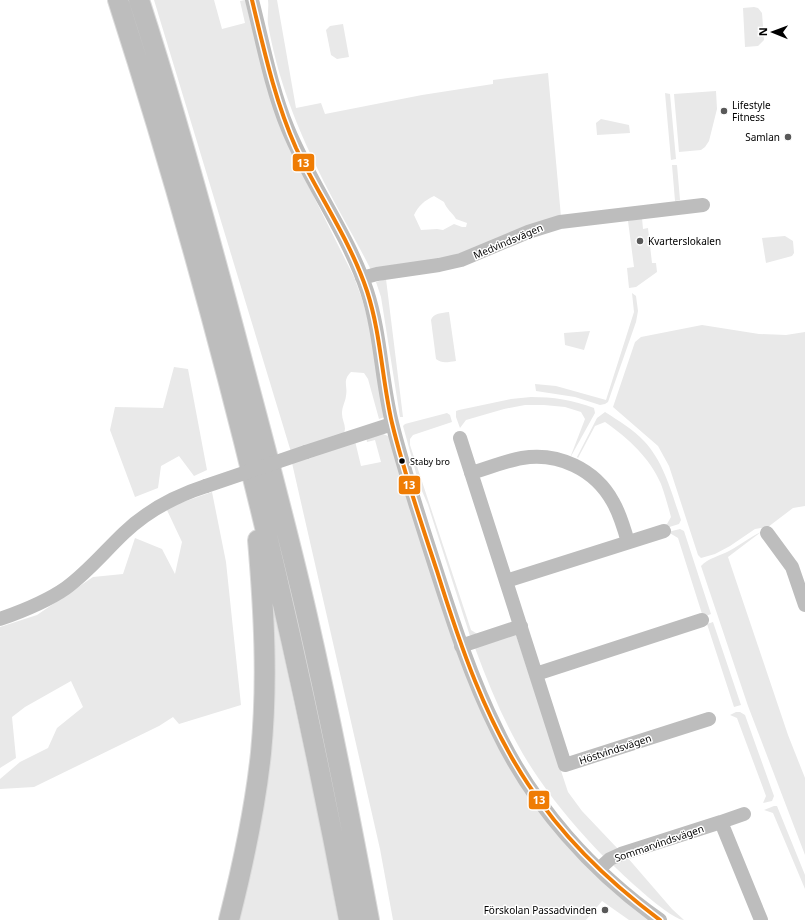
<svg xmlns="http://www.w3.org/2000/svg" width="805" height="920" font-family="'Noto Sans',sans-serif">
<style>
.green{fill:#e9e9e9;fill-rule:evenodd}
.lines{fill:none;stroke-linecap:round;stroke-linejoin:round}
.highway-casing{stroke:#dbdbdb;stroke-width:22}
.minor{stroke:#bdbdbd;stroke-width:14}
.highway{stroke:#bdbdbd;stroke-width:20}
.minor-bridge{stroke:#bdbdbd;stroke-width:14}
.bus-1-casing{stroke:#fff;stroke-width:7}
.bus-1{stroke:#ef7c04;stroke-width:4}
.poi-dot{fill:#595959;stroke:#fff;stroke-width:1.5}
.bus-dot{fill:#000;stroke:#fff;stroke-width:1.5}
.labels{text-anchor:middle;stroke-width:3;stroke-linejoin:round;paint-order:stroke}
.bus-label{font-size:9px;fill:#000;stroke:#fff;text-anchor:start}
.poi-label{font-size:10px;fill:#000;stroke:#fff;text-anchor:start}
.street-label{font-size:10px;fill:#000;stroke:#fff}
.line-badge{stroke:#fff;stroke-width:1.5}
.badge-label{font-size:11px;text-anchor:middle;font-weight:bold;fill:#fff}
</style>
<rect width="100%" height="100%" fill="#fff"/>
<path class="green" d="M154,0H214L222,29L245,23L240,1L245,0L263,72L294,157L354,277L362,299L371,331L385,417L379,419L368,379L364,373L351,372C342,381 348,385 346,396C345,403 342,406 342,414C342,421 347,426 344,433L291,452Z
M268,0H277L296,108L321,103L325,114L422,95L493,84V80L548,73L561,217L459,256L371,270C362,252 352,234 342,216C309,155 280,94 268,24C267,16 269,8 268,0ZM434,196L444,202C447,210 452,212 456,219L467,223L466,227H462L454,224L443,230L437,229L421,230L414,215C419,205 424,201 434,196Z
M754,7L758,8L762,13L764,40L758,46L745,47L743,8Z
M343,24L349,57L337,59L331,55L326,30L330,26Z
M716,91L717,109L709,141L705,147L701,150L679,152L674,94Z
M665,93L670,94L676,159L671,160Z
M601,119L629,125L630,133L597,135L596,123Z
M672,165H677L680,200L675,201Z
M642,218L643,229L648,228L652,263H656L657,272L636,287L629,288L627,268L634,267L628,221Z
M785,236L793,241L794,253L792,256L766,263L762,238Z
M386,279L403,417H400L381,297L376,282Z
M632,293L636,296L638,311L636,322L608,402L605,404L600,405L575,397L536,391L535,384L556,386L606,400L634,312Z
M449,312L456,361C448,362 442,364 436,359L431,320C433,313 442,313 449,312Z
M702,325L759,334L786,335L805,332V506L793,508L768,527L755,529L730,546L715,554L701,558L698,555L669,466L658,446L613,407L635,342L641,337Z
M590,331L584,350L565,345L564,333Z
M174,367L188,369L207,470L194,476L179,456L161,466L158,488L135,497L110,430L115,407L163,408Z
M531,397C553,397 573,400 594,408L595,413L570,458L585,419L581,412L565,407L544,405H525L504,409L466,420L460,428L456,417V411L459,410L511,399Z
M605,412C619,421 633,429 644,441C664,462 672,494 681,520L679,524L663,529L661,526L667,524L671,517C668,506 665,495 661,484C650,458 628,438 605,422L595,426L578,458L577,457L597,418Z
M447,413L450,415L452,422L413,435L410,439V445L471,630L479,635L470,636L428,505L419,484L403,426L405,424Z
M383,434L391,437L504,756L650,920H629L602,901L586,920H393L380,849L292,463L355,441L361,466L381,462L375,440L367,442L366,437Z
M212,492L226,562L241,705L179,724L173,717L159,726L34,787L0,789V779L20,762L48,748L57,728L83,707L71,681L25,707L12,717L16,758L0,768V627L37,615L93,577L123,574L135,538L162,549L175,574L182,542L166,508Z
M680,529L684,531L711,614L703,617L678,538L668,532Z
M761,532L728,557L788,735L805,778V855L748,706L701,566C708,558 720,556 729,551C740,545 750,537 761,532Z
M273,607L320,824L338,920H237L269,609Z
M713,622L741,705L734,707L707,624Z
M512,634L516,635L568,792L582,811L618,849L603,856C580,832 558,807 539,779C511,739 492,694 475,648Z
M736,712H740L745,715L774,796L772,801L763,803L766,796L737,718L730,715Z
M774,806H777L805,875V889L773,813L764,810Z
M627,857L672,909L684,920C671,920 624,876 613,865Z"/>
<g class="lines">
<g class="highway-casing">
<path id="highway" d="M118,0C215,301 290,609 349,920
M139,0C177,117 209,235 240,353C263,440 287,528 307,616C330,717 350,818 369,920
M229,920C243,865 255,810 261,753C268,682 264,610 258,540"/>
</g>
<path class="minor" d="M252,0C263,43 271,88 288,129C311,185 348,234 367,291C381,334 381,379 392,423C404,471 420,519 435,566C453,622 471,678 497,730C533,806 592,872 660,920
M362,278L377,274L439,265L461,260L528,232L560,222L703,205
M460,438L565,765L709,719
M306,452L392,424
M471,473C488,468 505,461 522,458C558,452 595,469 613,502C620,514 624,528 628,542
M767,533L792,567L805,605
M506,581L664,531
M0,619C23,611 46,602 66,588C88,572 105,551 124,533C147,511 175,496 206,486
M461,646L521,626
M536,674L702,620
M721,822L744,814
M599,869L610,859L621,854L721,822L761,920"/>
<use href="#highway" class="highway"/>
<path class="minor-bridge" d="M206,486L306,452"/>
<g class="bus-1-casing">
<path id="bus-1" d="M252,0C264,50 275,101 296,148C319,196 350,240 367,291C381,334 382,380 392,423C404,473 421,522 437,571C460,645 485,719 528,784C563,838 609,882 660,920"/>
</g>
<use href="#bus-1" class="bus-1"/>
</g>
<g class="poi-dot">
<circle cx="724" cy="111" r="4"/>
<circle cx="788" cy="137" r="4"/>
<circle cx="640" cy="241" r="4"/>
<circle cx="605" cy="910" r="4"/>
</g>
<circle class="bus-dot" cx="402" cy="461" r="3.5"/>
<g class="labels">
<g class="bus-label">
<text x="410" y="465">Staby bro</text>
</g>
<g class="poi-label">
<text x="732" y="109">Lifestyle<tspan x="732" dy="12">Fitness</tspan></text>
<text x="780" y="141" text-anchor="end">Samlan</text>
<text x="648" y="245">Kvarterslokalen</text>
<text x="597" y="914" text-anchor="end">Förskolan Passadvinden</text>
</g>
<g class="street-label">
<text transform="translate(508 241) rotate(-23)" y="4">Medvindsvägen</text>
<text transform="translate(615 749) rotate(-18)" y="4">Höstvindsvägen</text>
<text transform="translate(659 843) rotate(-19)" y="4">Sommarvindsvägen</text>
</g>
</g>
<g class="line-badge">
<rect x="292" y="153" width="23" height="19" rx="4" fill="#ef7c04"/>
<rect x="398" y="475" width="23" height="20" rx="4" fill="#ef7c04"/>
<rect x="528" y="790" width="22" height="20" rx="4" fill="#ef7c04"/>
</g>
<g class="badge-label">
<text x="303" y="167">13</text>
<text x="409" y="489">13</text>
<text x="539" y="804">13</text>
</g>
<g transform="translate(773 32) rotate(271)" stroke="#ffffff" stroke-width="3" paint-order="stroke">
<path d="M0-3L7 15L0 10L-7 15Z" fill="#000000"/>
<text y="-6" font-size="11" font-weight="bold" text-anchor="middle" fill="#000000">N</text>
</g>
</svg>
